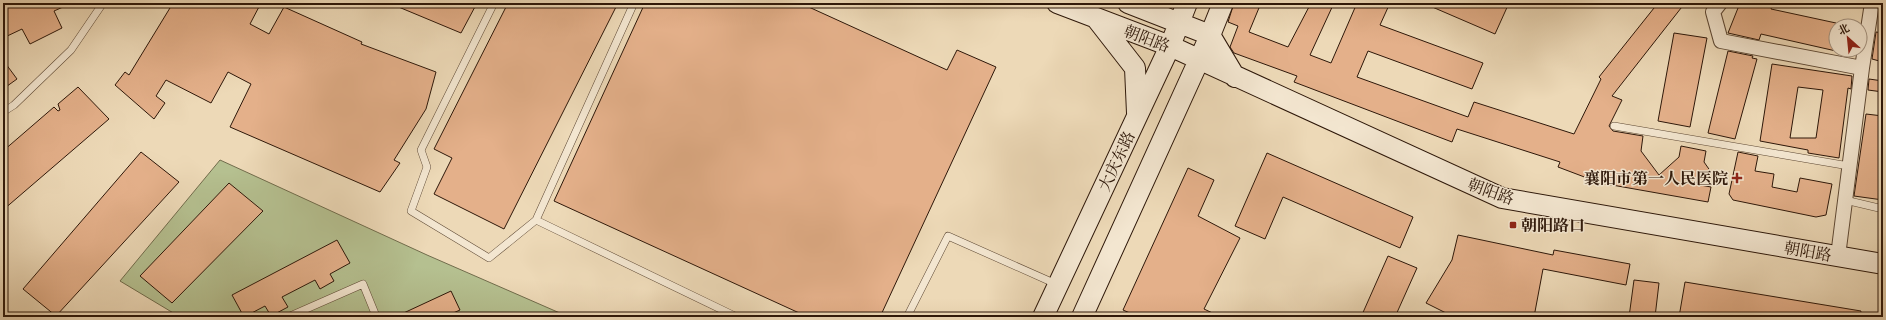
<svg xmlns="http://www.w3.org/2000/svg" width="1886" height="320" font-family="'Libre Bodoni','Noto Serif SC',serif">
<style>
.green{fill:#b5c090;stroke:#716c4c}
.building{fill:#e4b08a;stroke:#2d1709;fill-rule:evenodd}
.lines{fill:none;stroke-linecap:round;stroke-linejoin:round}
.lane-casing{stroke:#5d4834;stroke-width:8}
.street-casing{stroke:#5d4834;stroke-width:16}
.secondary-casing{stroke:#2d1709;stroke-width:22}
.lane{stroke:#f3e6d0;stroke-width:7}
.street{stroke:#f3e6d0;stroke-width:14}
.secondary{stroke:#f3e6d0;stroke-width:20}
.poi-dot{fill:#8f2418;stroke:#f3e6d0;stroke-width:1.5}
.labels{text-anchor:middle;stroke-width:3;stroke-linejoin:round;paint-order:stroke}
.street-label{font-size:16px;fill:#2d1709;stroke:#f3e6d0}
.poi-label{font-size:16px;font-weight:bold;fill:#2d1709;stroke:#f3e6d0;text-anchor:end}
</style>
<rect width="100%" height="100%" fill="#edd9b7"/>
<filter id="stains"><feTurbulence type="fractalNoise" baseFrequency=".005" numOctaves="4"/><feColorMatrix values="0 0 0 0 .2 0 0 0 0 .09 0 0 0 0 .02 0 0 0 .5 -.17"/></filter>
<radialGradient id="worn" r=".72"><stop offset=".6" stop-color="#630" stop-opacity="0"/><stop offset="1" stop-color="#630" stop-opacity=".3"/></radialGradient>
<path class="green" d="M220,160L427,255L569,317H180L120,281Z"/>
<path class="building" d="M17,3H72L54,11L62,28L30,44L22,29L3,38V10Z
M173,3H261L250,24L269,34L284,7L362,42L361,44L436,72L426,109L394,160L400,163L380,192L230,127L251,84L228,72L211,103L166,80L156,96L165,103L154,119L115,85L125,72L129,75Z
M389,3H477L461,33Z
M508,3H618L504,229L434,194L452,158L434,149Z
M645,3H800L947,70L957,50L996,67L880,317H808L554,201Z
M1234,3H1261L1249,32L1288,47L1311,3H1334L1310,55L1331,63L1357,3H1390L1380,25L1483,63L1472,89L1368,51L1357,77L1468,117L1474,102L1574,134L1601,79L1599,77L1658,3H1685L1612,96L1622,100L1609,126L1613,131L1643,136L1641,151L1659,175L1679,157L1681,146L1706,151L1704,162L1711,172L1695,184L1711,187L1708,202L1595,182V181L1558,167L1560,162L1457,129L1452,142L1294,82L1297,76L1234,53L1230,47L1238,26L1228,22Z
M1423,3H1509L1495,34Z
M1740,3H1773L1771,9L1836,23V51L1761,34L1759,40L1728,33Z
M1876,32L1883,33V62L1872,59Z
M1674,33L1707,38L1690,127L1658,121Z
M1728,51L1753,56L1752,58L1757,59L1735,139L1708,133Z
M3,60L17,79L3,89Z
M1772,64L1852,76L1851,89L1848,88L1839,158L1808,153V150L1760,141ZM1798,87L1823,90L1816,138H1790Z
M1869,79L1883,81V92L1868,90Z
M78,87L109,119L3,210V151L54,107L58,111L60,110L58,104Z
M1866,114L1883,116V200L1854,196Z
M141,152L179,182L56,316L23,289Z
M1738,152L1758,156L1755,171L1774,174L1772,187L1797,192L1800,178L1832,184L1826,215L1816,217L1733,200L1729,194Z
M1267,153L1413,217L1400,248L1283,197L1265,239L1235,226Z
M1188,168L1214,180L1198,216L1240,238L1204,309L1221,317H1139L1123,310Z
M229,183L263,211L172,303L140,276Z
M1458,235L1553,255L1554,250L1630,264L1626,285L1543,269L1534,317H1454L1426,303L1452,260Z
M337,240L350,263L330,274L334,281L320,289L315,280L282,297L288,307L271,316L265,306L244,317L232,295Z
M1388,256L1417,268L1395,317H1361Z
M1634,280L1659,283L1655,317H1629Z
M1685,282L1861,311L1860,317H1679Z
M451,291L460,310L444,317H395Z"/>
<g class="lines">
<g class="lane-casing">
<path id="lane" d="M494,3L421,150L427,167L411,211L489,258L536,220
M634,3L536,220L737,317
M3,112L14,105L71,50L103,3
M1614,126L1849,166
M1845,200L1883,209
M288,317L363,284L376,316L374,317
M907,317L948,236L1056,284"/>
</g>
<g class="street-casing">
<path id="street" d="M1720,3L1713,12L1721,41L1862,68L1838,256
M1862,68L1872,3"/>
</g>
<g class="secondary-casing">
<path id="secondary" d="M1057,3L1170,46L1502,198L1883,264
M1128,3L1210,35L1235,77
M1096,18L1135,68L1137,113
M1043,317L1170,46L1187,3
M1082,317L1209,38L1223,3"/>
</g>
<use href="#lane" class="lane"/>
<use href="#street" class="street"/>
<use href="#secondary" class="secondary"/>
</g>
<g class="poi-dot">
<path d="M1735 172h4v4h4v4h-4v4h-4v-4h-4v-4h4z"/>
<rect x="1509" y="221" width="8" height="8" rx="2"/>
</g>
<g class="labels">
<g class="street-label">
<text transform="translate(1147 38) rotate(21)" y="6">朝阳路</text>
<text transform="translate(1116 161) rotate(-65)" y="6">大庆东路</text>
<text transform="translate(1491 191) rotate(20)" y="6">朝阳路</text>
<text transform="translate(1808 251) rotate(10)" y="6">朝阳路</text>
</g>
<g class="poi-label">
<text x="1728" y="184">襄阳市第一人民医院</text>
<text x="1521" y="231" text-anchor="start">朝阳路口</text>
</g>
</g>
<rect width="1886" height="320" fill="none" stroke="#edd9b7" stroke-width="16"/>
<rect x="4" y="4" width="1878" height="312" fill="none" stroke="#2d1709" stroke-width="2"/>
<rect x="8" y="8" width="1870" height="304" fill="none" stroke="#2d1709"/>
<g transform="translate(1848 38) rotate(333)"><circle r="19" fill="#f3e6d0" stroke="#a49380"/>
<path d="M0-3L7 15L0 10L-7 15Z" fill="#8f2418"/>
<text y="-6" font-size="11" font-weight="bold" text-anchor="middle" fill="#2d1709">北</text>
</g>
<rect width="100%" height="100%" filter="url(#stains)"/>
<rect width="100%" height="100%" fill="url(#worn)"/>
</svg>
